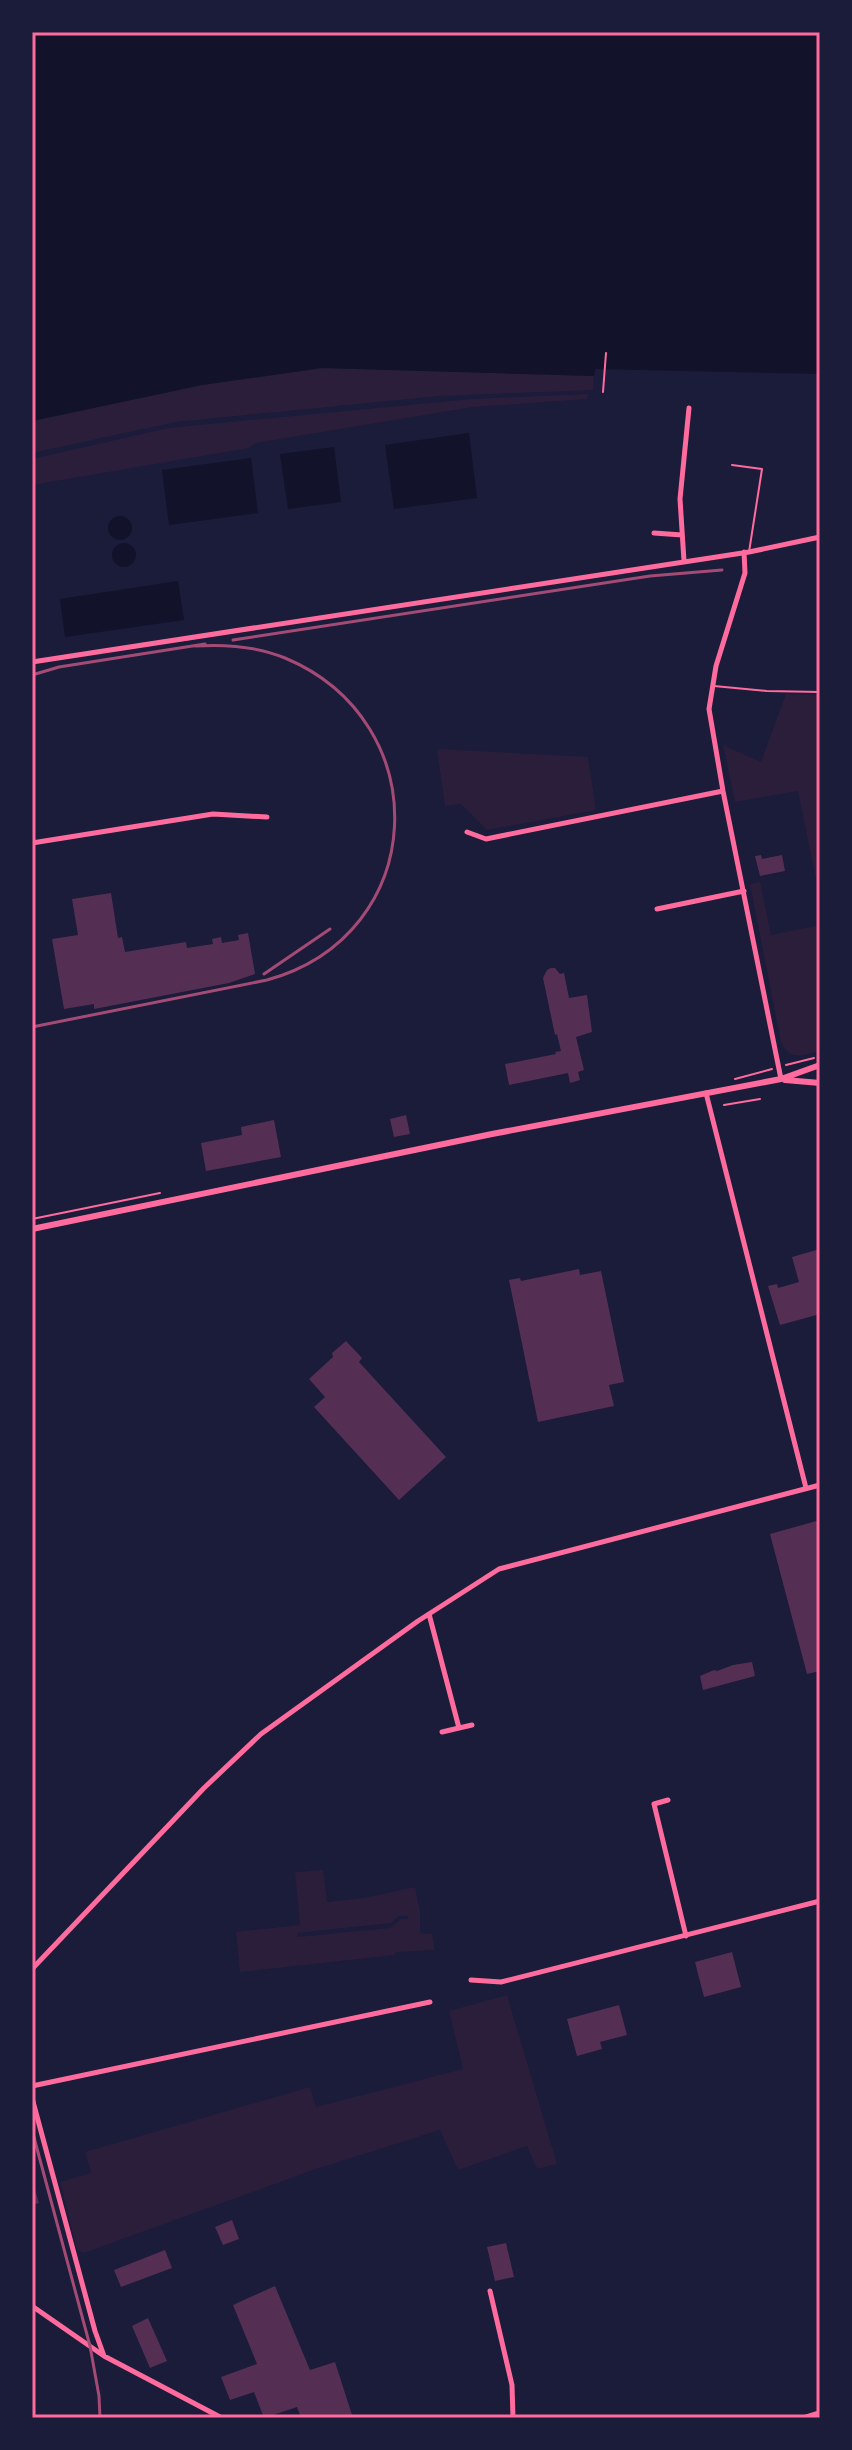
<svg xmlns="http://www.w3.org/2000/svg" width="852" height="2450" font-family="'Alegreya Sans',sans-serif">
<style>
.green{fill:#2a1e3b;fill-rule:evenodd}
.water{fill:#12122b}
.building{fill:#542f53}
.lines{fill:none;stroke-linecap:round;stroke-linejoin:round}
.path{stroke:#ff6b9d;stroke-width:2}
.service{stroke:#ff6b9d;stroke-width:2}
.minor{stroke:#ff6b9d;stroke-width:5}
.tertiary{stroke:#ff6b9d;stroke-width:6}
.secondary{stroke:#ff6b9d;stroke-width:6}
.rail{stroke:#a44b75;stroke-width:3}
.neatline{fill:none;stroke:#ff6b9d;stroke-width:3}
</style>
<rect width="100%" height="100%" fill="#1b1b3a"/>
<path class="green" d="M322,368L594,376L593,390L439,396L176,422L32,453V421L202,385Z
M588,394L587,399L473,407L256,443L249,448L32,485V459L168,428L472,399Z
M786,694L820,695V899L798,791L735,802L723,745L761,762Z
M437,749L588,757L596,810L487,830L461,804L445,806Z
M760,882L771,935L820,925V1051C801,1055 791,1062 781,1042L750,884Z
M323,1870L327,1902L364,1898L415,1887L420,1912V1933L432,1934L435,1950L396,1952L395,1955L240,1972L236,1932L300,1925L295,1872ZM399,1916H407L409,1919H401L390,1928L297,1937V1933L391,1923Z
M507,1995L557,2164L537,2169L527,2146L458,2170L440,2130L313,2170L84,2253L77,2250L60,2182L91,2173L85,2152L310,2087L316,2107L463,2069L449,2011Z"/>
<path class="water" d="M32,32H820V374L595,369L594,376L322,368L202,385L32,421Z
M469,433L477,498L394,509L385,445Z
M334,447L341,502L288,509L280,454Z
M251,458L258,513L169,525L162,470Z
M108 528a12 12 0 1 1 24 0a12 12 0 1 1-24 0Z
M112 555a12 12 0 1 1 24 0a12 12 0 1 1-24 0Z
M178,581L184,620L65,637L60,599Z"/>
<path class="building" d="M761,855L762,859L782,855L785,871L760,876L755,856Z
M111,893L118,938L122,937L125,952L186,942L187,948L213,944L212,939L221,937L222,943L239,940L238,935L248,933L255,974L229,983L94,1009V1004L64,1009L52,939L78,935L72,899Z
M551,968H555L560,974L564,973L569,998L587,995L592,1032L576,1037L584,1070L578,1072L580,1080L570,1083L568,1073L509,1085L505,1064L556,1054L555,1052L561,1051L557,1034L555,1035L543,978L547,970Z
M406,1115L410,1134L394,1137L390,1119Z
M274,1120L281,1157L206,1171L201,1143L242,1135L241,1127Z
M820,1249V1314L780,1325L768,1286L777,1284L778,1288L799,1282L792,1257Z
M579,1269L580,1275L601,1271L624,1382L609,1385L614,1406L538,1422L509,1280L520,1278L521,1281Z
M346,1341L362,1358L359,1362L446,1457L399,1500L314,1407L325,1397L309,1379L333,1357L332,1353Z
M820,1520V1671L807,1674L770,1534Z
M752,1662L755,1676L703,1690L700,1676L714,1670L717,1671L733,1665Z
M732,1952L741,1987L704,1997L695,1962Z
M619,2005L627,2035L600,2042L602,2049L577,2056L567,2019Z
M32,2180L39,2203L32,2205Z
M232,2220L239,2239L223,2245L215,2227Z
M506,2243L514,2277L495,2281L487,2247Z
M165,2250L172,2268L121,2287L114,2270Z
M275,2286L310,2370L335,2362L353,2418H301L297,2407L264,2418L254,2392L230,2400L221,2377L257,2364L233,2305Z
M148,2318L167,2361L150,2368L132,2326Z"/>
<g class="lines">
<path class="path" d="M603,392L606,353
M786,1065L814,1058
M735,1079L772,1069
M724,1105L760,1099
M32,1219L160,1193"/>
<path class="service" d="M732,465L762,469L749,552
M714,686L767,691L820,692"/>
<path class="minor" d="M654,533L682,535
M744,552L745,573L716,666L709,709L723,791L781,1079
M684,561L680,499L689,408
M32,662L749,552L820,537
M467,832L486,839L723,791
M32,843L213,814L267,817
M657,909L744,891
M706,1093L806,1488
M429,1614L459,1728L442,1732
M459,1728L472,1725
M668,1800L654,1804L686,1936
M32,1969L204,1788L261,1734L418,1621L499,1569L820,1485
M471,1980L501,1982L820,1901
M32,2086L430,2002
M32,2098L95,2331L104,2356
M490,2291L512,2385L513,2418
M32,2306L104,2356L222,2418"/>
<path class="tertiary" d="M804,2418L820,2413"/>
<path class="secondary" d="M785,1080L820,1083
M32,1229L492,1134L781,1079L820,1065"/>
<path class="rail" d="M233,640L650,576L722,570
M32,675L59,667L205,644
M264,974L330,929
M32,1027L267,980C430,935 438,722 285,658C256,646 226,644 195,646
M32,2130L90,2346L99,2396L100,2418"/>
</g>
<rect width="852" height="2450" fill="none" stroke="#1b1b3a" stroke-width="68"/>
<rect x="34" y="34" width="784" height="2382" class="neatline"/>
</svg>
